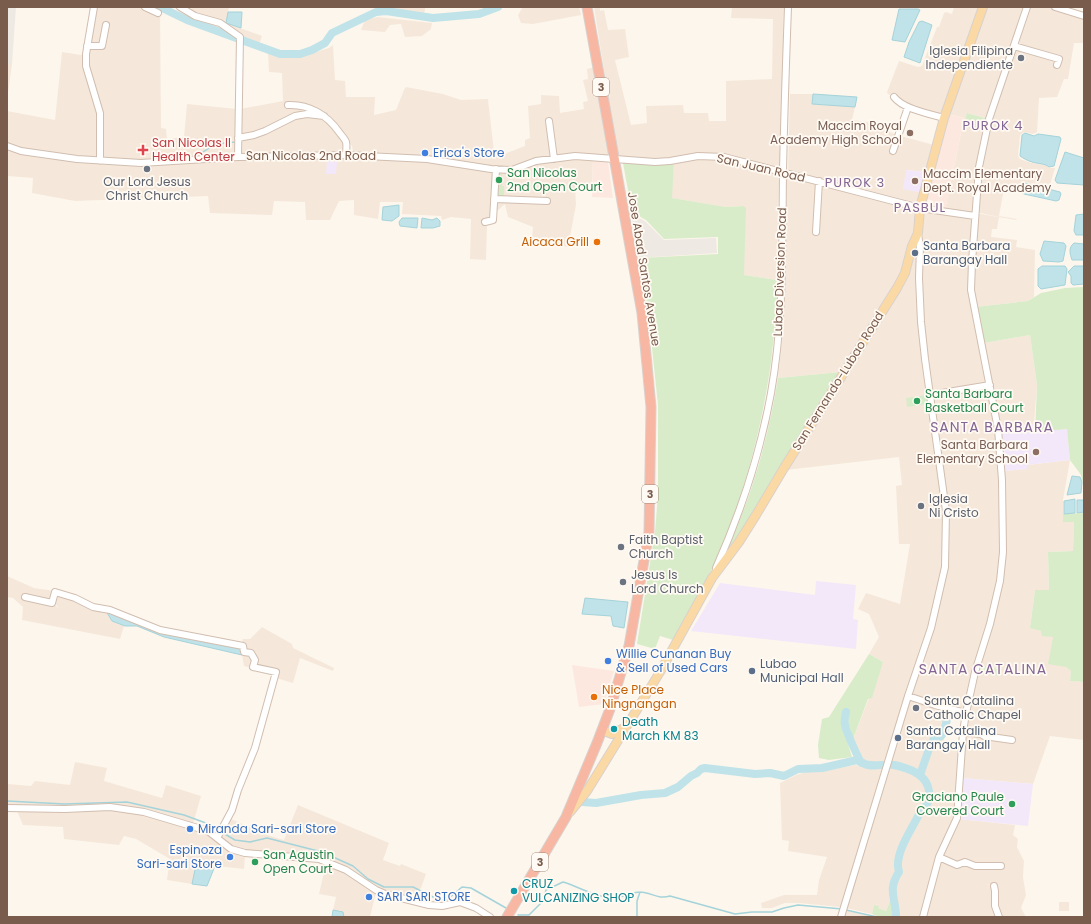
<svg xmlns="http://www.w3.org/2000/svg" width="1091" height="924" font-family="Poppins,sans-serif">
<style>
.residential{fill:#f5e8da}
.commercial{fill:#fde8e0}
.industrial{fill:#efe9e4}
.education{fill:#f3e8fa}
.green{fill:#d8ecc9}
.water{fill:#bfe3e8;stroke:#a5d3da}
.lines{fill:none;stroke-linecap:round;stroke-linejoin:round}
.stream{stroke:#a5d3da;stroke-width:1.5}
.river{stroke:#bfe3e8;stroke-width:8}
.minor-casing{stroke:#d1beb0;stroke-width:8}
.major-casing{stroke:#dad1cd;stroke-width:10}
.highway-casing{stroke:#dad1cd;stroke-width:11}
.minor{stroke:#fff;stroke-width:6}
.major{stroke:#fbd9a5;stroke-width:8}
.highway{stroke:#f7b7a3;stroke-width:9}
.worship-dot{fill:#6b7280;stroke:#fffaf3;stroke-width:1.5}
.education-dot{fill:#8d6e63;stroke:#fffaf3;stroke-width:1.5}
.health-dot{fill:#e0444e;stroke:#fffaf3;stroke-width:1.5}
.shop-dot{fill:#3f7fe0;stroke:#fffaf3;stroke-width:1.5}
.leisure-dot{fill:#2e9e5b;stroke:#fffaf3;stroke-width:1.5}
.food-dot{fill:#e8710a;stroke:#fffaf3;stroke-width:1.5}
.service-dot{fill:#5c6f8a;stroke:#fffaf3;stroke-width:1.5}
.culture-dot{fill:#0f9aa8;stroke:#fffaf3;stroke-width:1.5}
.labels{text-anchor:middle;stroke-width:3.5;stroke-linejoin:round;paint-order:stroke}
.shield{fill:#fffaf3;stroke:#a28b7f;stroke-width:1}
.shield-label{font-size:11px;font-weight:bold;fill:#7a5c4d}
.worship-label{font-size:12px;fill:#5b616d;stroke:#fffaf3;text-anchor:start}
.education-label{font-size:12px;fill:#785e54;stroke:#fffaf3;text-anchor:end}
.health-label{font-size:12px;fill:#be3a42;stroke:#fffaf3;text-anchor:start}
.shop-label{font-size:12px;fill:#366cbe;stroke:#fffaf3;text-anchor:start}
.street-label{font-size:12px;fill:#7a5c4d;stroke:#fffaf3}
.leisure-label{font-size:12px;fill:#27864d;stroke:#fffaf3;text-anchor:start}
.food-label{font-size:12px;fill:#c56008;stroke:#fffaf3;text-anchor:end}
.service-label{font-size:12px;fill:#4e5e75;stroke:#fffaf3;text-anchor:start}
.culture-label{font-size:12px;fill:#0d838f;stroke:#fffaf3;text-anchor:start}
.neighbourhood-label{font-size:13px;letter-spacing:1px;fill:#846695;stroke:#fffaf3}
.quarter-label{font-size:14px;letter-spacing:1px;fill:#846695;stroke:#fffaf3}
</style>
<rect width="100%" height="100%" fill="#fdf6ec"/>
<path class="residential" d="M92,7H152L160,11L161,128L166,129L167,139L184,137L187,104L237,109V155L141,161L77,158L21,150L7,144V111L55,120L62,52L88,56Z
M192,7H229L226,23L262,36L259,45L238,37L189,16Z
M389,7H425V10L423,15L389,8Z
M523,7H579L581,15L533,24L521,23L518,15Z
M594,7H600V11L604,10L608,30L625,29L629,57L615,60L631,125L647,123L646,106L683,105L684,113H708L709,121H726V81L772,79L773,19L731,18L732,7H784L780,168L724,155L655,160L618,158Z
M954,7H980L951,85L942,115L909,106L895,97L888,94L887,92L899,61L918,67L922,66L937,27H939L944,13L946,12L952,14Z
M985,7H1025L988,119L967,113L963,126L984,132L974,212L970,214L945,210L964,118L948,114Z
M1029,7H1048L1084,18V38L1083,43H1074L1068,79H1064L1057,97L1039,98L1037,132L1033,134L1024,132L1020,135L1018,156L1020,159L1031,163L1045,164L1049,168H1055L1049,188L1025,182L1022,183L1020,191L1004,189L999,216L1017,219L1016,220L999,217L997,229H992L991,237L1017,240L1016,247L1035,250L1034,297L1028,301L975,307L972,289L976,213L1004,218L976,212L986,133Z
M378,17L432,23L431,29L422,36L405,37L401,24L390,25L385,32L361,30L365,20Z
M333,45L335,80L345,81L346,97H375L374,115L396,110L404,90L406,87L443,94L461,100L488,99L494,152L504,154L525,146V140L530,138L528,106L541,104V95L559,96L560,113L584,109L583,102L588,101L583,80L588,79L587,69L595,67L609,156L592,155L511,168L478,166L389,154L353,152L352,146L334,123L310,109L308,113L239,137L240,109L283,101L282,73L269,72L268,53L281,56H302L329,48Z
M7,64H12L7,100Z
M790,94H813L812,104L855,107L852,120L883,124V129L897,135L934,145L927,172L906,170L922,193L919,205L788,171Z
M307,116L323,117L344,140L342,152L239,155V140L295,117Z
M7,148L77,161L388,157L426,161L477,170L512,172L537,163L574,159H593L592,184H575L576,205L568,247L553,244L552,241L532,237L533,227L508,217L505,204L497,211L495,223L487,225L486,260L470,259L471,219L451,217L442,220L441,216L402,214L403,202H380L378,219L354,215V200L339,201L330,220H306L305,202L274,201L272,215L210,213L208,196L75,201L32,193L33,178L7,176Z
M698,157L724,159L779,172L777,280L744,275L743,206L726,207L671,198L674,162Z
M787,174L919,209L915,232L907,259L895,286L841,372L778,378L782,341L785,290Z
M922,210L970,217L973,219L970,290L988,384L931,393L926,358L920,277Z
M914,246L919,247L918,278L943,512V567L929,627L842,906L840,907L799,903H785L772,908H762L761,903L784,895H817L819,880L827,857L788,851L789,841L782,840L780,783L796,775L806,772L824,771L855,765L880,769L885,768L886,763H876L864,760L861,757L853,739L883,662L869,654L879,637L869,614L858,609L866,593L900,604L910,544H899L896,486L902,485L899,457L786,470L884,312Z
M1030,335L1037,385L1034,424L999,427L993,385L984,343Z
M989,386L998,445L1002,552L999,580L965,711L910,695L933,629L948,533L932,395Z
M1070,460L1063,500V522H1074L1073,551L1048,552L1049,590H1035L1030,627L1053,636L1066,667L1071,671L1070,681L1084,682V740L1050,736L1033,784L962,778L967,714L1002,581L1003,471L1027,469V465Z
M7,576L34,588L55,591L52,602H48L55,605L59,609L54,602L56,594L106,611L112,621L124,626L120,639L22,620L23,607L13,598L7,597Z
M262,627L292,644L293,648L334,668L333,671L300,658L293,683L276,678L278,671L254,666L255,660L245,651L241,645L243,639H250Z
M243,652L251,653L254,660L252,668L244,666L242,655Z
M909,699L948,711L944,731L931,740L926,750L920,772L908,767L891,763L898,743L895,742Z
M938,738H944V740L961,742L956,812L921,917H897L894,891L895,884L900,872L899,865L911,833L932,800L933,794L928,782L922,774L929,751L935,739Z
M75,762L107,768L104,781L162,798L166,785L201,796L193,824L143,810L7,806V784L31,786L35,781L70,785Z
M889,767L897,768L919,777L925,784L927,789V801L920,809L897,855L895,865L897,871L892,884L891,899L886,911L878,908V906L874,905L872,914L846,908Z
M298,805L389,843L383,860L400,866L401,864L426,874L421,888L408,898L376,889L319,857L245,851L232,847L218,837L229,818L267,835L284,840Z
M110,809L144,813L207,832L245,854L244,869L198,864L196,865L192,884L167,880L170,859L136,839L124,836L119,845L64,839L63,827L23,825L17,811Z
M959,819L1015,825L1013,835L1018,839L1017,847L1024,861L1023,877L1026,895L1021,908L1026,917H1000L994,886L986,884L994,887L998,917H925H927L926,915L940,857Z
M326,863L345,871L376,892L370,917H344L343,912L333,910L336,897L319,894Z
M1059,902H1069V911H1059Z
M846,910L856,913L875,917H843Z"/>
<path class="commercial" d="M948,114L964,118L945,210L930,208L932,200L925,199Z
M593,159L606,161L608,162L613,198L592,197Z
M572,665L614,671L604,704L579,707Z"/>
<path class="industrial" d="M7,7H16L12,64H7Z
M631,214L645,221L664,240L716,238L717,253L639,258Z"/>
<path class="education" d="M327,161L337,162L336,174H326Z
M906,170L927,172L922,193L903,189Z
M1034,424L1035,431L1067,429L1070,460L1027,465V469L1003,471L999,427Z
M816,581L856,585L853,619L858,620L856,649L691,631L720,583L815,595Z
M962,778L1033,784L1028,826L959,819Z"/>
<path class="green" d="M967,113L988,119L984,132L963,126Z
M674,162L672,198L726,207L743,206L746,208L744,275L777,280C778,307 774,335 771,362C761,434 741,507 710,573C699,596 686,618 673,640L660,636L655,649L637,644L655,532L658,495V405L648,310L640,258L718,254V237L664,239L646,220L632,212L623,163L655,164Z
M496,174H502V186H504V197H495Z
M1084,287V495L1083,483L1081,475L1070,460L1067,429L1035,432L1037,385L1030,335L984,343L975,307L1028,301L1041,293L1065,288Z
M841,372L728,554L725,553C751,501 769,435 778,378Z
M927,395L928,404L907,407L906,398Z
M1084,513V682L1070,681L1071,671L1066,667L1048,664L1053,637L1042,636L1041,631L1030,628L1035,590H1049L1048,552L1073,551L1074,522H1063V514Z
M869,654L883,662L872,698L868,699L853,739L848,725L849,709H844L842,725L852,757L829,760L819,758L818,745L822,719L829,717Z
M981,665L1000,670L998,676L979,672Z
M891,899L896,917H879L872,914L874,905L879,906L878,908L886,911Z"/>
<path class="water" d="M899,9H918L920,10L905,42L892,40Z
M228,12H242L241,28L226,23Z
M922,21L932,25L920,63L904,57L909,42L919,22Z
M813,94L857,97L855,107L812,104Z
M1025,133L1034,136L1038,134L1060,137L1061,139L1054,166L1049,167C1044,163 1039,164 1032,162C1028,161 1023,158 1020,156L1022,135Z
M1065,152L1084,158V185L1057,183L1055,180Z
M1025,183L1060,192L1061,194L1059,200L1056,201L1024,194L1021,192L1023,184Z
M399,205V216L392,221L382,220L383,207Z
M1084,214V235H1076L1074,231L1076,215Z
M402,218H418L417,228L400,226L399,222Z
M422,218L432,220L437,218L440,221V226L433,228H421Z
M1044,241L1064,243L1066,246L1063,261L1059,262L1043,261L1040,254Z
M1074,243L1084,244V260H1072C1070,254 1068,248 1074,243Z
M1042,266H1065L1067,269L1065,285L1041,289L1038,286V269Z
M1074,266H1084V284L1073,285L1071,283V276L1068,272Z
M1072,476L1080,477L1082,482L1081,493L1067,495Z
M1075,499V513L1064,514V501Z
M1077,500H1084V512L1077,513Z
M585,598L628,602L624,628L613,626L611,616L582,614Z
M106,611L160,631L242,647L243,652L242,655L164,637L137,626H125L112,621Z
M203,864L215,866L207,886L192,884L196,865Z
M333,910L343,912L344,917H332Z"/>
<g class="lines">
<path class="stream" d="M200,154C214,144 219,143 236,142
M7,801L64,804L127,802L184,815L214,826L218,830
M223,833L235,840L250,842L267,838L322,852L353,866L368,879L384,887H413L439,900H447L462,887L471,888L506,908
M846,910L877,917
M518,915H529L543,901L546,890L563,882C580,887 594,897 613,898C622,898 631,892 640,892C651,892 658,900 670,896L735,914L752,912H772L784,908L798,905L842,909
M637,917V901L640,892"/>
<path class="river" d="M160,7L187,20L280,54H300L312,50L325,43L332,33L376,12L386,11L433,18L479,14L498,7
M846,712C845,716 844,721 845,725C845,729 859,760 861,762C870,769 884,763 894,765C909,768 927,775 929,791C930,800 928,805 921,810C914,827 893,853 899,872C887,890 896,899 896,917
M920,775L930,746L934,739L941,736L944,732L949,711
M582,802L596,803L641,795L665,793L678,787L691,776L697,773L701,769L705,768L755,774L770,773L784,776L798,769L822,768L857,760L862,763"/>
<g class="minor-casing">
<path id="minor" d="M94,7L86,54V66L100,113V161
M145,7L158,13
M180,7L195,16L220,23L240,37L238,157
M1055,7L1084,16
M87,46H102L106,25
M1014,46L1059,59L1057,65
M894,97C903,109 930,114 944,118
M288,105C309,104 327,115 339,132C341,135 345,139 346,142C347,146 346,151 346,155
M549,121L554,159
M238,138L254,135L265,131L295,116L307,114L324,116
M7,146L21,151L77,159L141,163L238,157L346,155L427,159L491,169L512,170L536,161L575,156L655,162L670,161L698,156L724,157L920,208L975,216
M893,151L908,107
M494,199L547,201
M485,222L493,220L496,169
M816,232L819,181
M930,395L990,385
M716,568C741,512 760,454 771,393C784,320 782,247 783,173C784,118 786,62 788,7
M25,597L52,603L55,592L75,598L93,607L110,610L160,630L243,646L244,652L251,653L255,660L253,667L276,672L255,748L238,790L232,810L217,838
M908,696L935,705L966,713
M963,732L981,734L984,736L1012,740
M7,808L65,809L110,807L144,812L208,831L231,849L245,853L319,859L346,870L376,890L385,894L429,905L442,906L460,902L476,908L490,917
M939,857L957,865L965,862L975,866H1001
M994,886L995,891V906L999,917
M841,917L908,696L931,628L945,567L946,511L925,359L921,322L919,278L920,247L918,234
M923,917L939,857L957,818L963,732L966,713L975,672L990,624L1000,581L1003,552L1002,480L998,429L971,290L972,262L979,167L989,119L1027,7"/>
</g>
<g class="major-casing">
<path id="major" d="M602,730L612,734L624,728
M570,812L587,791L660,672L712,578L739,542L756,515L784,468L897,288L905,273L912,246L918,233L920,208L944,118L983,7"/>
</g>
<g class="highway-casing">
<path id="highway" d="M507,917L566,817L597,743L610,709L629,646L649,532L651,407L642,313L587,7"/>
</g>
<use href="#minor" class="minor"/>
<use href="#major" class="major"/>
<use href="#highway" class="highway"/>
</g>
<g class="worship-dot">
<circle cx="1021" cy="58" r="4"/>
<circle cx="147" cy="169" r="4"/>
<circle cx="921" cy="506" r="4"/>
<circle cx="621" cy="547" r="4"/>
<circle cx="623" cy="582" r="4"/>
<circle cx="916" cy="708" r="4"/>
</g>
<g class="education-dot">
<circle cx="910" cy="133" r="4"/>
<circle cx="915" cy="181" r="4"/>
<circle cx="1036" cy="452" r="4"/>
</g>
<path class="health-dot" d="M141 144h4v4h4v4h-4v4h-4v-4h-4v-4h4z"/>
<g class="shop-dot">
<circle cx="425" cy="153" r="4"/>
<circle cx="608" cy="661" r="4"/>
<circle cx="190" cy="829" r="4"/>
<circle cx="230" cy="857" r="4"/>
<circle cx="369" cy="897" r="4"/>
</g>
<g class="leisure-dot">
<circle cx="499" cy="180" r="4"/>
<circle cx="917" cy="401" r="4"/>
<circle cx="1012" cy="804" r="4"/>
<circle cx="255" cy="862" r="4"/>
</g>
<g class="food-dot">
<circle cx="597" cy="242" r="4"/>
<circle cx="594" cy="697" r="4"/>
</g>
<g class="service-dot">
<circle cx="915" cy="253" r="4"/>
<circle cx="752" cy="671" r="4"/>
<circle cx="898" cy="738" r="4"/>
</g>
<g class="culture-dot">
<circle cx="614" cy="729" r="4"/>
<circle cx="514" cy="891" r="4"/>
</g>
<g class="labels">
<g class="shield">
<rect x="593" y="78" width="16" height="18" rx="3"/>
<rect x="642" y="485" width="16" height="18" rx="3"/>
<rect x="532" y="853" width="16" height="18" rx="3"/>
</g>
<g class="shield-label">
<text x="601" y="91">3</text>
<text x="650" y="498">3</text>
<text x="540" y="866">3</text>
</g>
<g class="worship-label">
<text x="1013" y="55" text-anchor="end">Iglesia Filipina<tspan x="1013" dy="14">Independiente</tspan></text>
<text x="147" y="186" text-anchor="middle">Our Lord Jesus<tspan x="147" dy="14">Christ Church</tspan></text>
<text x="929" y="503">Iglesia<tspan x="929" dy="14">Ni Cristo</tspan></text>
<text x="629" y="544">Faith Baptist<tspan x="629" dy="14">Church</tspan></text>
<text x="631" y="579">Jesus Is<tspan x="631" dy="14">Lord Church</tspan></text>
<text x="924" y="705">Santa Catalina<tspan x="924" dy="14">Catholic Chapel</tspan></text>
</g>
<g class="education-label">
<text x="902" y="130">Maccim Royal<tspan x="902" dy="14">Academy High School</tspan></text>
<text x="923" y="178" text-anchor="start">Maccim Elementary<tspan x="923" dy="14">Dept. Royal Academy</tspan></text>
<text x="1028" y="449">Santa Barbara<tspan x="1028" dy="14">Elementary School</tspan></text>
</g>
<g class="health-label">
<text x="152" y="147">San Nicolas II<tspan x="152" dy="14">Health Center</tspan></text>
</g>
<g class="shop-label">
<text x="433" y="157">Erica's Store</text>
<text x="616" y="658">Willie Cunanan Buy<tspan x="616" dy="14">&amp; Sell of Used Cars</tspan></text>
<text x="198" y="833">Miranda Sari-sari Store</text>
<text x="222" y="854" text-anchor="end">Espinoza<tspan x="222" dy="14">Sari-sari Store</tspan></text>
<text x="377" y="901">SARI SARI STORE</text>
</g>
<g class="street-label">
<text x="311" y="160">San Nicolas 2nd Road</text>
<text transform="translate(761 168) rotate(13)" y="4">San Juan Road</text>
<text transform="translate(644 269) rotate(81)" y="4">Jose Abad Santos Avenue</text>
<text transform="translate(780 272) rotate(-88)" y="4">Lubao Diversion Road</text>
<text transform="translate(838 381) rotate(-58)" y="4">San Fernando-Lubao Road</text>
</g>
<g class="leisure-label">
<text x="507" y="177">San Nicolas<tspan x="507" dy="14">2nd Open Court</tspan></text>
<text x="925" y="398">Santa Barbara<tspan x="925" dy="14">Basketball Court</tspan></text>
<text x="1004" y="801" text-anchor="end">Graciano Paule<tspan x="1004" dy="14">Covered Court</tspan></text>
<text x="263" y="859">San Agustin<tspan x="263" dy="14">Open Court</tspan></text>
</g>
<g class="food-label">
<text x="589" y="246">Aicaca Grill</text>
<text x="602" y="694" text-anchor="start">Nice Place<tspan x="602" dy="14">Ningnangan</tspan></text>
</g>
<g class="service-label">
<text x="923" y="250">Santa Barbara<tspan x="923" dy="14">Barangay Hall</tspan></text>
<text x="760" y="668">Lubao<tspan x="760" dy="14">Municipal Hall</tspan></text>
<text x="906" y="735">Santa Catalina<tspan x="906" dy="14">Barangay Hall</tspan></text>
</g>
<g class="culture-label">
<text x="622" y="726">Death<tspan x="622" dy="14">March KM 83</tspan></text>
<text x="522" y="888">CRUZ<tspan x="522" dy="14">VULCANIZING SHOP</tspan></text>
</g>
<g class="neighbourhood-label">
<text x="993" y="130">PUROK 4</text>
<text x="855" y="187">PUROK 3</text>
<text x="920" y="212">PASBUL</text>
</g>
<g class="quarter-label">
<text x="992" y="432">SANTA BARBARA</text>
<text x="983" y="674">SANTA CATALINA</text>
</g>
</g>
<rect width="1091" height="924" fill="none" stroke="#7a5c4d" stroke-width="16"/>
</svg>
